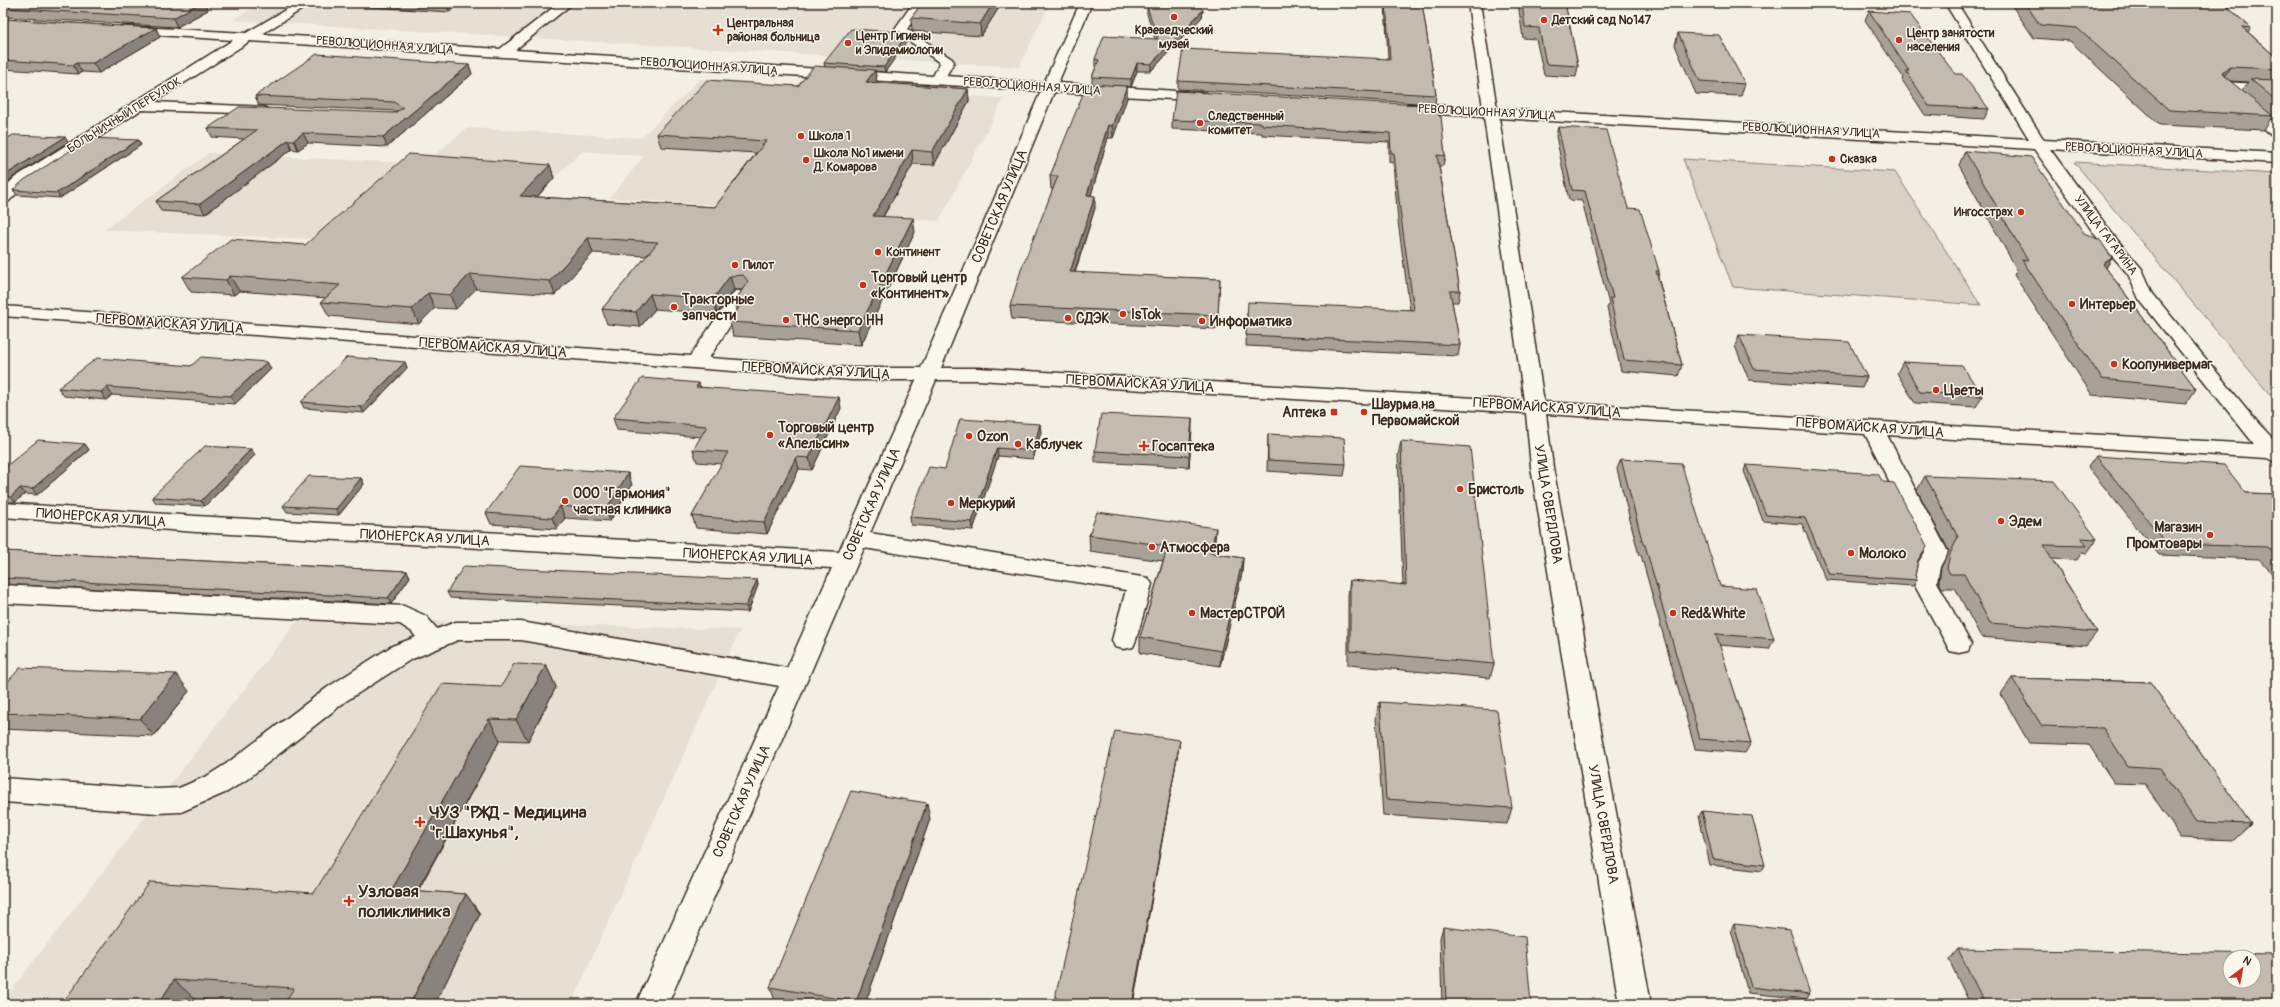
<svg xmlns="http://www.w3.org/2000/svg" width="2280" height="1007" font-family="Pangolin,sans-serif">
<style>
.built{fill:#e5dfd4}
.green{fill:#d8d1c6;stroke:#8a7e72}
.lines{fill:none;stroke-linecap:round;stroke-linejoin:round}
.minor-casing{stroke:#3b2a1e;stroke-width:3}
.minor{fill:#fbf7ec;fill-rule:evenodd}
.wall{fill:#a8a197;stroke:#3b2a1e;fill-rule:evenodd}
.shaded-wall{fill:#88837b;stroke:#3b2a1e}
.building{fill:#c3bbb0;stroke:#3b2a1e;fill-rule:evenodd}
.poi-dot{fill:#c8321e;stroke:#fbf7ec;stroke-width:1.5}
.labels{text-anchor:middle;stroke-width:3;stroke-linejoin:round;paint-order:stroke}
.far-poi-label{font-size:12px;font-weight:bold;fill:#3b2a1e;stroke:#fbf7ec;text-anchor:start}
.far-street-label{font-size:12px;fill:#3b2a1e;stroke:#fbf7ec}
.street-label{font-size:14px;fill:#3b2a1e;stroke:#fbf7ec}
.poi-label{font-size:14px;font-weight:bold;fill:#3b2a1e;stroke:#fbf7ec;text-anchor:start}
.near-poi-label{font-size:17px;font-weight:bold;fill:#3b2a1e;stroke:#fbf7ec;text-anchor:start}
</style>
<rect width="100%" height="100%" fill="#f3efe4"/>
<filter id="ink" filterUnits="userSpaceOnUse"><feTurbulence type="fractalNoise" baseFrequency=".025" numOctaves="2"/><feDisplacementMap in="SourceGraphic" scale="8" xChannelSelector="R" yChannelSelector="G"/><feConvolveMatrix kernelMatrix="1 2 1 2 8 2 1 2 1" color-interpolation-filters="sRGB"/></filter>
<g filter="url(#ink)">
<path class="built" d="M261,3H1050L1019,67L233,20Z
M700,79L1004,98L939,221L610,198L644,156L582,151L554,178L317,239L104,230L209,153L424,164L467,128L641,138Z
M300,617L740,630L571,1004H3V1001Z"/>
<path class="green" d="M1683,159L1895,172L1981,305L1733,287Z
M2074,162L2277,174V403Z"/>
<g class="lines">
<g class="minor-casing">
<path id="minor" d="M297,3H312L262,34L500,49L559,3H573L515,50L933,76L940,63L894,30L913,3H925L907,29L952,59L954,62L946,76L1044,83L1080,3H1092L1058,83L1206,93L1213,97L1206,101L1054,92L941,368H978L1524,401L1484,117L1408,112L1401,108L1408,104L1483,108L1468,3H1480L1497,109L2029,139L1945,3H1957L2044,140L2277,153V163L2050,149L2113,235L2142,269L2153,294L2259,424L2277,443V463L2267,458L1887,435L1948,552L1940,567L1937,582L1971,644L1968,651L1959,653L1950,651L1913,582L1916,566L1925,552L1865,434L1546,414L1553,467L1651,1004H1619L1531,467L1526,413L978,380H936L870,533L1148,578L1152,584L1136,640L1133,647L1124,649L1115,647L1112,640L1126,590L864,548L668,1004H636L779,686L521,640H458L410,660L346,701L246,780L227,792L181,812L157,813L3,802V778L157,789L179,788L207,776L226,764L328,687L392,646L416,637L412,632L400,624L3,603V585L404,606L426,616L437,629L456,622H521L787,668L832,568L196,532L3,517V503L196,516L839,552L916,380H852L3,316V306L690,356L735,291H747L750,295L709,358L852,368H921L1041,91L250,41L154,102L264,107L271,111L269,114L141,110L26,184L9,201L3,203V189L14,178L233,40L126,33L120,29L121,26L246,33ZM1499,118L2034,149L2101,243L2128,274L2139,299L2254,444L1544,402Z
M2222,82L2277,85V93L2237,91L2277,125V136L2272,135L2217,89L2215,86Z"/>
</g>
<use href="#minor" class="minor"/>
</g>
<path class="wall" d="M3,3L208,10L177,27L3,17Z
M336,3H462L449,12L337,5Z
M922,3H1005L1003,7L1000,6L981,36L912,31L911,18Z
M1385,3H1422L1436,95L1435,104L1178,89V81L1388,59Z
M1518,3H1565L1578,66L1576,77L1544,75L1536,39L1523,38Z
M2010,3H2223L2251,28L2248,32L2277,58V123L2271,118L2264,130L2160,125L2070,41L2034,38ZM2230,81L2248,82L2242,91Z
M1147,7L1203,10L1202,17L1151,71H1137L1131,87L1127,86V98L1113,138H1108L1091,195L1095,208L1075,273L1220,279L1217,329L1012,319L1010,306L1053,189H1051L1050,176L1092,84V77L1096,67H1095V59L1155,39L1147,14Z
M1869,11L1955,74L1989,109L1984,119L1925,115L1902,80L1903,77L1865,20Z
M3,19L156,28L160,37L99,73L82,72L78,74L3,69Z
M1678,33L1745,84L1741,96L1696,94L1675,45Z
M906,36L907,41L885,72L875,71L877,83L968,89L969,101L934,165L913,164L883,217L915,232L861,345L733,336L730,322L737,310L735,301L742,290H734L717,314L655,309L640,327L607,324L602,309L647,256L593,253L555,295L476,289L456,309L435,308L419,324L329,316L321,302L326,298L239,291L234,295L191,292L182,277L305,245L550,165L554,178L537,197L715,207L756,153L661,147L657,134L798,86L825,67L824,63Z
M469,65L472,74L387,147L308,143L298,150L292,149L205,214L161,211L156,201L244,139L212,137L208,128L394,113L397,111L259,105L255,96Z
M1438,106L1445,156L1443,166H1439L1460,291L1458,302H1452L1460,345L1458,356L1246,346L1247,313L1410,310L1398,221L1393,163L1389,162V142L1262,135V133L1172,129V120Z
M1558,127L1628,208L1659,271L1658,277L1682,365L1678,376L1621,371L1607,308L1609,304L1582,201L1569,200L1556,136Z
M138,140L141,145L60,198L17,195L13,190Z
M1965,151L2084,233L2112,258L2106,268L2196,389L2186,404L2092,395L2014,275L2017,270L1959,165Z
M1739,335L1867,377L1862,388L1749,380L1735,346Z
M267,362L271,369L235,404L112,395L106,400L64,396L58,388L191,366Z
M405,362L407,368L364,413L304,408L301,402Z
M1903,362L1982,396L1976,407L1915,403L1897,373Z
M700,387L841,408L812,470L799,469L767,534L696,528L692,516L722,464L697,462L693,450L701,437L617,430L613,418Z
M1192,418L1189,467L1095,462V451Z
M1041,432L1033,459L998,456L973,530L911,525L910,517L945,469Z
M1268,434L1346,464L1344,476L1267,471Z
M1401,441L1494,664L1490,678L1348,665V595L1350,580L1403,585L1398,455Z
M85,444L89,450L37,495L25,494L15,502H3V469Z
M251,449L255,455L205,506L156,503L152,497Z
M2096,456L2246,493L2277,494V579L2259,559L2159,555L2088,467Z
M1621,459L1720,586L1774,639L1769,649L1719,645L1751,743L1745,753L1695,749L1641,555H1639L1617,469Z
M1746,465L1918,561L1915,576L1917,580L1913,586L1826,580L1802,524L1763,521L1744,471Z
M628,473L632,485L610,521L565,518L557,529L491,524L486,513Z
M1925,476L2097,539L2087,553L2082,552L2077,560L2052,559L2097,632L2086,646L1981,637L1955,588H1942L1939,582L1941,568L1949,551L1917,490Z
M361,478L364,484L339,515L287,512L283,506Z
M1089,535L1215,543L1212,553L1243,558L1242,573L1220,666L1140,653V637L1163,561L1090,551Z
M3,551L407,571L410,577L391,604L3,584Z
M757,580L758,585L748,612L450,598L447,592Z
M546,665L556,687L528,741L500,740L418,891L466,894L480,914L435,1004H264L195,999L191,1004H62L314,893L501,687Z
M2012,678L2150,682L2251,824L2234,840L2181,838L2145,784L2114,783L2089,745L2029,743L2001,694Z
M3,687L189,691L154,736L3,729Z
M1380,702L1512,808L1507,824L1383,815L1376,718Z
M1180,740L1179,746L1133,1004H1055V998Z
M1702,811L1765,865L1762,871L1710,865L1699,816Z
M930,819L865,1004H785L776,1003L770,987Z
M1734,924L1810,994L1806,999L1748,993L1731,930Z
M1443,927L1531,1004H1442L1440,938Z
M1958,949L2277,1004H1970L1949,960Z"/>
<path class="shaded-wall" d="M200,3H205L208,10L177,27L173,18Z
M446,3H462L449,12Z
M993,3H999L1000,6L981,36L980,24Z
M1203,10L1202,17L1151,71V64Z
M156,28L160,37L99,73L93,63Z
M906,36L907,41L885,72L884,67Z
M77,63L82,72L78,74L73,65Z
M1137,63V71L1131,87V79Z
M469,65L472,74L387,147L383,137Z
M2230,67L2222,80V72Z
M875,70L877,83L866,82Z
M1127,86V98L1113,138L1112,126Z
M968,89L969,101L934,165L932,152Z
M1108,125V138L1087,208V195Z
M303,133L308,143L298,150L294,140Z
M65,137L68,142L13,177L3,187V178L10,172Z
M138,140L141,145L60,198L57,193Z
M288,140L292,149L205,214L200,204Z
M912,150L913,164L875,230L873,216Z
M550,165L554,178L525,210L520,196Z
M1095,196V208L1070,286V272Z
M913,218L915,232L861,345L858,330Z
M588,238L593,253L555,295L550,281Z
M2112,258L2103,273V264Z
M470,274L476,289L456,309L450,295Z
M230,276L239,291L234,295L226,280Z
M730,276L734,290L717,314L713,299Z
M428,293L435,308L419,324L412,309Z
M650,294L655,309L640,327L636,312Z
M267,362L271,369L235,404L230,396Z
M405,362L407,368L364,413L361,407Z
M699,383L703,394L696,387Z
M107,387L112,395L106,400L101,392Z
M839,397L841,408L812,470L809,458Z
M1192,418V430L1189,467V456Z
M1040,424L1041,432L1033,459V451Z
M85,444L89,450L37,495L32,489Z
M997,448L998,456L973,530L972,522Z
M251,449L255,455L205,506L201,501Z
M796,457L799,469L767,534L764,522Z
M628,473L632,485L610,521L606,510Z
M361,478L364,484L339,515L336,509Z
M20,488L25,494L15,502L11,497Z
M560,506L565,518L557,529L552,518Z
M1216,528L1215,543L1209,568L1210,553Z
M1243,558L1242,573L1220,666L1221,651Z
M407,571L410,577L391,604L388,598Z
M757,580L758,585L748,612L746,606Z
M546,665L556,687L528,741L516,720Z
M176,674L189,691L154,736L140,719Z
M489,719L500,740L407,909L392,889Z
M1180,740L1179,746L1133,1004H1132Z
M927,803L930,819L865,1004H856V1002Z
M466,894L480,914L435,1004H410Z
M174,980L195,999L191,1004H158Z"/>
<path class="building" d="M3,3H200L173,18L3,8Z
M922,3H993L980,24L911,18Z
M1148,3H1196L1203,10L1151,64L1137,63L1131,79L1092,77L1099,60L1095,59L1104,36L1158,39L1147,7Z
M1386,3H1422L1436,95L1178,81L1183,49L1390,59Z
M1522,3H1565L1578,66L1546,64L1539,28L1525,27Z
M2025,3H2223L2251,28L2242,27L2277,58V69L2230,67L2222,72L2224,76L2273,116L2169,110L2077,28L2040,25Z
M1869,11L1910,14L1955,74H1962L1989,109L1929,106L1906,71H1909Z
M3,19L156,28L93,63H77L73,65L3,60Z
M851,29L900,32L906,36L884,67L824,63Z
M1678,33L1719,35L1745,84L1700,81Z
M317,54L469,65L383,137L303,133L294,140H288L200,204L156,201L257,130L208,128L239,107L394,113L403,108L394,102L255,96Z
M814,66L875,70L866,82L968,89L932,152L912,150L873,216L913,218L858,330L730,322L742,302L735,301L748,281L743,275L730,276L713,299L650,294L636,312L602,309L658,242L588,238L550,281L470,274L450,295L428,293L412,309L321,302L340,285L230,276L226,280L182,277L231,239L305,245L409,154L550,165L520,196L715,207L766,141L657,134L707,80L798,86Z
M2250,79L2277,80V101Z
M1087,84L1127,86L1112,126L1108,125L1087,195L1095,196L1070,272L1220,279L1218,315L1010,306L1021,270L1058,176H1050Z
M1176,91L1438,106L1439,116H1441L1445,156L1437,155L1460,291H1450L1460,345L1246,335L1248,302L1414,310L1400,210L1394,153H1391L1390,133L1262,125V123L1172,120Z
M1558,127L1606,130L1628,208L1640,209L1659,271H1656L1682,365L1624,360L1610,298H1613L1585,191L1572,190Z
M13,135L65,137L10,172L3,178V141Z
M90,138L138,140L57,193L13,190L24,180Z
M1965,151L2031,157L2084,233L2100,240L2112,258L2103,264L2196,389L2102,379L2022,260L2028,261Z
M1739,335L1849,342L1867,377L1754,369Z
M201,357L267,362L230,396L107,387L101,392L58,388L97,358L191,366Z
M347,357L405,362L361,407L301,402Z
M1903,362L1962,365L1982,396L1920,392Z
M642,378L699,383L696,387L839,397L809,458L796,457L764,522L692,516L728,452L693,450L707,426L613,418Z
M1101,414L1192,418L1189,456L1095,451Z
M960,419L1040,424L1033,451L997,448L972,522L910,517L929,467L945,469Z
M1268,434L1344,438L1346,464L1268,460Z
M38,440L85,444L32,489L20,488L11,497L3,496V469Z
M1401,441L1470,447L1494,664L1350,651V580L1406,585Z
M205,446L251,449L201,501L152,497Z
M2096,456L2224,465L2246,493L2277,494V557L2268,547L2167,544Z
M1621,459L1681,463L1720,586L1757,589L1774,639L1716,634L1751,743L1700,739L1645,545L1643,544Z
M1746,465L1878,474L1883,482L1894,483L1927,546L1918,560L1915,576L1917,580L1829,574L1805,518L1766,515Z
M520,466L628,473L606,510L560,506L552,518L486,513Z
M309,476L361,478L336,509L283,506Z
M1925,476L2054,481L2097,539L2081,538L2087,546L2043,545L2097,632L1990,623L1964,574H1950L1947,568L1950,554L1958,537Z
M1097,512L1216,528L1210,553L1243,558L1221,651L1140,637L1168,546L1089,535Z
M3,551L407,571L388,598L3,578Z
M464,566L757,580L746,606L447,592Z
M514,664L546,665L516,720L489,719L392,889L466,894L410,1004H284L294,988L174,980L158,1004H62L150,882L314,893L442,684L501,687Z
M20,668L176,674L140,719L3,713V687Z
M2012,678L2150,682L2251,824L2196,822L2160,768L2128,766L2103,728L2042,726Z
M1380,702L1497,710L1512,808L1386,799Z
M1115,731L1180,740L1132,1004H1089L1055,998Z
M851,791L927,803L856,1002L770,987Z
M1702,811L1752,816L1765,865L1713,859Z
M1734,924L1790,930L1810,994L1751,987Z
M1443,927L1525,937L1531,1004H1446Z
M1958,949L2277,954V1004H1985ZM2230,957H2254V981H2230Z"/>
</g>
<g class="poi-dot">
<circle cx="1174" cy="17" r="4"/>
<circle cx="1544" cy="20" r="4"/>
<path d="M716 24h4v4h4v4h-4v4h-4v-4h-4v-4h4z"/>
<circle cx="1899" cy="40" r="4"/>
<circle cx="848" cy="43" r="4"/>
<circle cx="1200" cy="123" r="4"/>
<circle cx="801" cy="136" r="4"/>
<circle cx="1832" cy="159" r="4"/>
<circle cx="806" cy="160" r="4"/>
<circle cx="2021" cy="212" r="4"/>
<circle cx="878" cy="252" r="4"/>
<circle cx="735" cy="265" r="4"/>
<circle cx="863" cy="285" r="4"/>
<circle cx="2072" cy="304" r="4"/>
<circle cx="674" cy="307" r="4"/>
<circle cx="1123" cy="314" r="4"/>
<circle cx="1068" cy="318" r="4"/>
<circle cx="786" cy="320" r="4"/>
<circle cx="1202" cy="321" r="4"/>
<circle cx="2114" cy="364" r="4"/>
<circle cx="1936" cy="390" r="4"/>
<rect x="1330" y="408" width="8" height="8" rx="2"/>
<circle cx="1364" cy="412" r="4"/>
<circle cx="770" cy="435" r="4"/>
<circle cx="969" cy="436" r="4"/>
<circle cx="1018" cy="444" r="4"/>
<path d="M1142 440h4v4h4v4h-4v4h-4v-4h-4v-4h4z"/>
<circle cx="1460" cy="489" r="4"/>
<circle cx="565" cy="501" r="4"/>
<circle cx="951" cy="503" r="4"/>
<circle cx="2001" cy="521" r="4"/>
<circle cx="2210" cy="535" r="4"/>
<circle cx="1152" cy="547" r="4"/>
<circle cx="1851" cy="553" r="4"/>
<circle cx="1192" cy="613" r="4"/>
<circle cx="1673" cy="613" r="4"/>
<path d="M418 816h4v4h4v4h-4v4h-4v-4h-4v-4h4z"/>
<path d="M347 895h4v4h4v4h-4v4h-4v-4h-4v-4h4z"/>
</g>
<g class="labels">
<g class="far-poi-label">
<text x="1552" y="24">Детский сад №147</text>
<text x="727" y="27">Центральная<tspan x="727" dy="14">районая больница</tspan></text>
<text x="1174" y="34" text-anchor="middle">Краеведческий<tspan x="1174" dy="14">музей</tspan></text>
<text x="1907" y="37">Центр занятости<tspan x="1907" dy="14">населения</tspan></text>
<text x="856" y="40">Центр Гигиены<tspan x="856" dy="14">и Эпидемиологии</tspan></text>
<text x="1208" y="120">Следственный<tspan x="1208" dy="14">комитет</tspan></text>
<text x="809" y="140">Школа 1</text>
<text x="814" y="157">Школа №1 имени<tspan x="814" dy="14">Д. Комарова</tspan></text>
<text x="1840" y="163">Сказка</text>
<text x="2013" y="216" text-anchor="end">Ингосстрах</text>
<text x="886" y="256">Континент</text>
<text x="743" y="269">Пилот</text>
</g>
<g class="far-street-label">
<text transform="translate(385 45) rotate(4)" y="4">РЕВОЛЮЦИОННАЯ УЛИЦА</text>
<text transform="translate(709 66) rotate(4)" y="4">РЕВОЛЮЦИОННАЯ УЛИЦА</text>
<text transform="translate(1032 86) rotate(4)" y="4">РЕВОЛЮЦИОННАЯ УЛИЦА</text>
<text transform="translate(1487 112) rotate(3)" y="4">РЕВОЛЮЦИОННАЯ УЛИЦА</text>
<text transform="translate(124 115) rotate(-32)" y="4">БОЛЬНИЧНЫЙ ПЕРЕУЛОК</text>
<text transform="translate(1811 130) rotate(3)" y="4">РЕВОЛЮЦИОННАЯ УЛИЦА</text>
<text transform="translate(2134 150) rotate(3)" y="4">РЕВОЛЮЦИОННАЯ УЛИЦА</text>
<text transform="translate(2106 235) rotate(53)" y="4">УЛИЦА ГАГАРИНА</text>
</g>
<g class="street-label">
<text transform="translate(999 206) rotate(-67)" y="5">СОВЕТСКАЯ УЛИЦА</text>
<text transform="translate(170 323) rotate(4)" y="5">ПЕРВОМАЙСКАЯ УЛИЦА</text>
<text transform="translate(493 347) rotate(4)" y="5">ПЕРВОМАЙСКАЯ УЛИЦА</text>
<text transform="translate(816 370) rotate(3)" y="5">ПЕРВОМАЙСКАЯ УЛИЦА</text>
<text transform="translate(1140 383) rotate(3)" y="5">ПЕРВОМАЙСКАЯ УЛИЦА</text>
<text transform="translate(1547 407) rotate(4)" y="5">ПЕРВОМАЙСКАЯ УЛИЦА</text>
<text transform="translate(1870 427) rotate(4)" y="5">ПЕРВОМАЙСКАЯ УЛИЦА</text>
<text transform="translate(871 504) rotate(-66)" y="5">СОВЕТСКАЯ УЛИЦА</text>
<text transform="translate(1549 504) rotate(81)" y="5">УЛИЦА СВЕРДЛОВА</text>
<text transform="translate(101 517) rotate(4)" y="5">ПИОНЕРСКАЯ УЛИЦА</text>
<text transform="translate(425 537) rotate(3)" y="5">ПИОНЕРСКАЯ УЛИЦА</text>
<text transform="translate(748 556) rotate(3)" y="5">ПИОНЕРСКАЯ УЛИЦА</text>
<text transform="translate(741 801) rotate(-66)" y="5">СОВЕТСКАЯ УЛИЦА</text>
<text transform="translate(1604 824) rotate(80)" y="5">УЛИЦА СВЕРДЛОВА</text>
</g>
<g class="poi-label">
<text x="871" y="282">Торговый центр<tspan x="871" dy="16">«Континент»</tspan></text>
<text x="682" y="304">Тракторные<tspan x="682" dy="16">запчасти</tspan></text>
<text x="2080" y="309">Интерьер</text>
<text x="1131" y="319">IsTok</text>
<text x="1076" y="323">СДЭК</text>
<text x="794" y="325">ТНС энерго НН</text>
<text x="1210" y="326">Информатика</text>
<text x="2122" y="369">Коопунивермаг</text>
<text x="1944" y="395">Цветы</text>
<text x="1372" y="409">Шаурма на<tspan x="1372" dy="16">Первомайской</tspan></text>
<text x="1326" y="417" text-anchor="end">Аптека</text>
<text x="778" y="432">Торговый центр<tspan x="778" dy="16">«Апельсин»</tspan></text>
<text x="977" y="441">Ozon</text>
<text x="1026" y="449">Каблучек</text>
<text x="1152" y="451">Госаптека</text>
<text x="1468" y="494">Бристоль</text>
<text x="573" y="498">ООО "Гармония"<tspan x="573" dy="16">частная клиника</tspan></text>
<text x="959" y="508">Меркурий</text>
<text x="2009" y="526">Эдем</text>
<text x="2202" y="532" text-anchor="end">Магазин<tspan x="2202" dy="16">Промтовары</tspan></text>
<text x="1160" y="552">Атмосфера</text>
<text x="1859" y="558">Молоко</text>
<text x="1200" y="618">МастерСТРОЙ</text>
<text x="1681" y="618">Red&amp;White</text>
</g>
<g class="near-poi-label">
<text x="429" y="818">ЧУЗ "РЖД - Медицина<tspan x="429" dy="20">"г.Шахунья",</tspan></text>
<text x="358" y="897">Узловая<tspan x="358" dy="20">поликлиника</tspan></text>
</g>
</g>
<rect width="2280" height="1007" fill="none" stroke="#fbf7ec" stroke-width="16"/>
<rect x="8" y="8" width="2264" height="991" fill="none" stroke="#3b2a1e" stroke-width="1.5" filter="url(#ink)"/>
<g transform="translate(2242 969) rotate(32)"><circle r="19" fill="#fbf7ec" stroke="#aea59a"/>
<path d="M0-3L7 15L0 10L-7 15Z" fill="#c8321e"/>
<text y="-6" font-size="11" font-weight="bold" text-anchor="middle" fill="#3b2a1e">N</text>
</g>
</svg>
